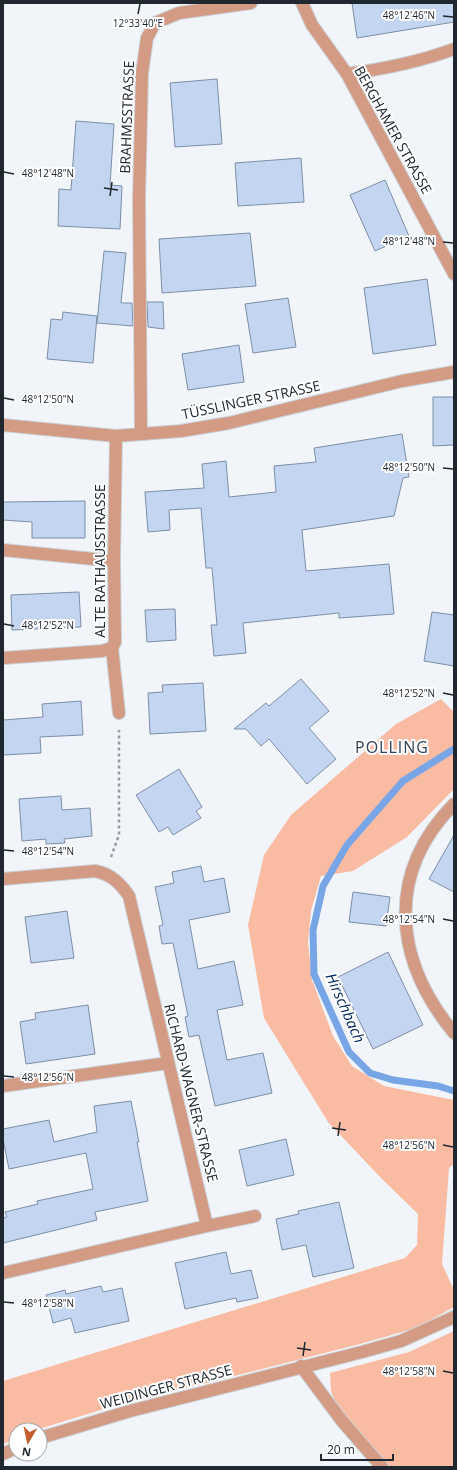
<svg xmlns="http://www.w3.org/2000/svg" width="457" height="1470" font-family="'Open Sans',sans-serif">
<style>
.green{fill:#fabba3}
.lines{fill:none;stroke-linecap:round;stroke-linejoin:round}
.stream{stroke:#78a5e6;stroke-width:7}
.building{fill:#c3d5f0;stroke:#7d8ea7}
.minor-casing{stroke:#cbd0d6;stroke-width:14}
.path{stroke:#979ca3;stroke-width:2.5;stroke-dasharray:3 3;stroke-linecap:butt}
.minor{stroke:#d49b84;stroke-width:12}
.ticks{fill:none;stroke:#202730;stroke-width:1.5}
.labels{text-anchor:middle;stroke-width:4;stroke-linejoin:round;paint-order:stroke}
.street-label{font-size:14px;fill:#202730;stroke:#fff}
.water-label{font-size:15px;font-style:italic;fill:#002a63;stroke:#fff}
.quarter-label{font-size:16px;letter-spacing:1px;fill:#314055;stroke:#fff}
.ticks-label{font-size:10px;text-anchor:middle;fill:#202730;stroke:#fff;stroke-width:4;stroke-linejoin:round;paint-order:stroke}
</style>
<rect width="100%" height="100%" fill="#f1f5fa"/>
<path class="green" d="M441,699L454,712V789L407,837L353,871L321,876L311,911L308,942L312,980L333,1036L352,1066L384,1086L454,1100V1164L449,1168L442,1264L454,1290V1307L416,1328L360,1344L104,1409L36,1430H16V1439L3,1444V1381L405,1258L417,1245L418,1214L381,1178L328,1122L264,1018L248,925L264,855L291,815L396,724Z
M454,1331V1467H390L337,1407L331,1391L330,1373L409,1352Z"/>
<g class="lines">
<path class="stream" d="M454,749L403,781L347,845L323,886L313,930L314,974L349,1052L370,1073L393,1080L438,1086L454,1091"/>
</g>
<path class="building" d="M352,3H454V22L357,38Z
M217,79L222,144L175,147L170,83Z
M76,121L114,124L110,185L122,186L120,229L58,226L59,189L71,190Z
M301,158L304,202L238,206L235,163Z
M385,180L409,236L375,251L350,195Z
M250,233L256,286L162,293L159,239Z
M104,251L126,253L121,303H132L133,326L97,323Z
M427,279L436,345L373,354L364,288Z
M288,298L296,347L253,353L245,304Z
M147,302H163L164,329L148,327Z
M63,312L97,316L93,363L47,359L51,319L62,320Z
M239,345L244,382L188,390L182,354Z
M433,397H454V445L433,446Z
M402,434L409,477L403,478L394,516L302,530L306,571L389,564L394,614L339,618V613L243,623L246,653L214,656L211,625H217L212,568H206L201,508L169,510L170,530L148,532L145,492L204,488L202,464L226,461L229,497L276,492L274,466L316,462L314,448Z
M85,501V538H32V522L3,520V502Z
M79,592L81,627L12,630L11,595Z
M175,609L176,640L147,642L145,610Z
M432,612L454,615V666L424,661Z
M301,679L329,711L309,728L336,759L307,784L269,739L261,746L246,729H234L266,703L269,706Z
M203,683L206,731L150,734L148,693L163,692L162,685Z
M81,701L83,735L40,737L41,753L3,755V720L43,717L42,704Z
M179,769L202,807L196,811L201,818L173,835L168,827L159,832L136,795Z
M61,796L62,810L90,808L92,836L64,839L65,843L46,844V839L22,841L19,799Z
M454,835V892L429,879Z
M201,866L204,882L224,878L230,912L189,920L198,969L234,961L243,1005L217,1010L227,1060L263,1053L272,1093L215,1106L199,1035L189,1037L185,1017L188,1016L173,943L162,944L159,926L163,925L155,887L174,883L172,872Z
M353,892L390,897L386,926L349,922Z
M67,911L74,958L31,963L25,917Z
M388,952L423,1025L373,1049L338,977Z
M88,1005L95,1054L26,1064L20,1022L36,1019L35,1013Z
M131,1101L139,1142H137L148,1201L95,1212L97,1220L3,1243V1218L7,1217L5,1212L38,1204L37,1201L93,1189L86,1153L9,1169L3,1139V1129L49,1120L54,1142L97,1132L94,1106Z
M286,1139L294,1175L247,1186L239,1150Z
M339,1202L354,1268L313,1277L306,1245L282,1250L276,1219L299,1214L298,1211Z
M226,1252L231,1274L251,1270L258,1298L237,1302L236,1298L185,1309L175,1263Z
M101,1286L103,1292L122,1288L129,1321L75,1333L71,1318L53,1323L46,1295L65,1290L66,1294Z"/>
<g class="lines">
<g class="minor-casing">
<path id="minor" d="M302,3L312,25L347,74L454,274
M347,74C384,69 419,62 454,49
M3,425L116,436L181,431L229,423L402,381L454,372
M141,434L139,199L142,73L147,38L155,23L179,13L251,3
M3,550L114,561
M112,648L119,713
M3,658L102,651L112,648L115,642L114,561L116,436
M454,804C385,874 394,960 454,1033
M3,879L95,871C111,874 120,883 129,896L207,1226L3,1273
M3,1086L168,1063
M207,1226L255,1216
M301,1366L342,1421L382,1467
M40,1438L130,1411L362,1352L401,1341L454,1317
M3,1454L16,1448"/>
</g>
<path class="path" d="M111,857L119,835V730"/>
<use href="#minor" class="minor"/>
</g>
<path class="ticks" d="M138,14L140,4M443,16L453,17M4,172L14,174M104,188L118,190M110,196L112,182M443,242L453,243M4,398L14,400M443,468L453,469M4,624L14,626M443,693L453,695M4,850L14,851M443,919L453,921M4,1076L14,1077M332,1128L346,1130M338,1136L340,1122M443,1145L453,1147M4,1302L14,1303M297,1348L311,1350M303,1356L305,1342M443,1371L453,1373"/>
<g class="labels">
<g class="street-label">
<text transform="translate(127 117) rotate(-88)" y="5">BRAHMSSTRASSE</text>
<text transform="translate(393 130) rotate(61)" y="5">BERGHAMER STRASSE</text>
<text transform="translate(251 400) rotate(-12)" y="5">TÜSSLINGER STRASSE</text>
<text transform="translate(100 561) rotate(-90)" y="5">ALTE RATHAUSSTRASSE</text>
<text transform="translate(191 1093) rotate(76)" y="5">RICHARD-WAGNER-STRASSE</text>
<text transform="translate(166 1387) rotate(-15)" y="5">WEIDINGER STRASSE</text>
</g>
<g class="water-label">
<text transform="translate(345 1008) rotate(66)" y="5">Hirschbach</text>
</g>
<g class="quarter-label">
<text x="392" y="753">POLLING</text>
</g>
</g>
<g class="ticks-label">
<text x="409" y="19">48°12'46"N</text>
<text x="138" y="27">12°33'40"E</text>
<text x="48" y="177">48°12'48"N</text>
<text x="409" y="245">48°12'48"N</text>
<text x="48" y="403">48°12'50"N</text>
<text x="409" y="471">48°12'50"N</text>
<text x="48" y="629">48°12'52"N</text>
<text x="409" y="697">48°12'52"N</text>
<text x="48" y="855">48°12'54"N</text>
<text x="409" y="923">48°12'54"N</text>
<text x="48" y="1081">48°12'56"N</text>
<text x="409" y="1149">48°12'56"N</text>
<text x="48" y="1307">48°12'58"N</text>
<text x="409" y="1375">48°12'58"N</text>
</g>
<rect width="457" height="1470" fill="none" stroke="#202730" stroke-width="8"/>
<g transform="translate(28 1442) rotate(189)"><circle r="19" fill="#ffffff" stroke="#a6a9ac"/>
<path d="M0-3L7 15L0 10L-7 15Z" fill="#c35c2f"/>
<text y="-6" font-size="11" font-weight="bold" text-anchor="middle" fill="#202730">N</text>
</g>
<path d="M321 1454v6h72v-6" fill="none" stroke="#202730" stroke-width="2"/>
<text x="327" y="1454" font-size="12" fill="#202730" stroke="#ffffff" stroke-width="3" paint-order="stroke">20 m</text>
</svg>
